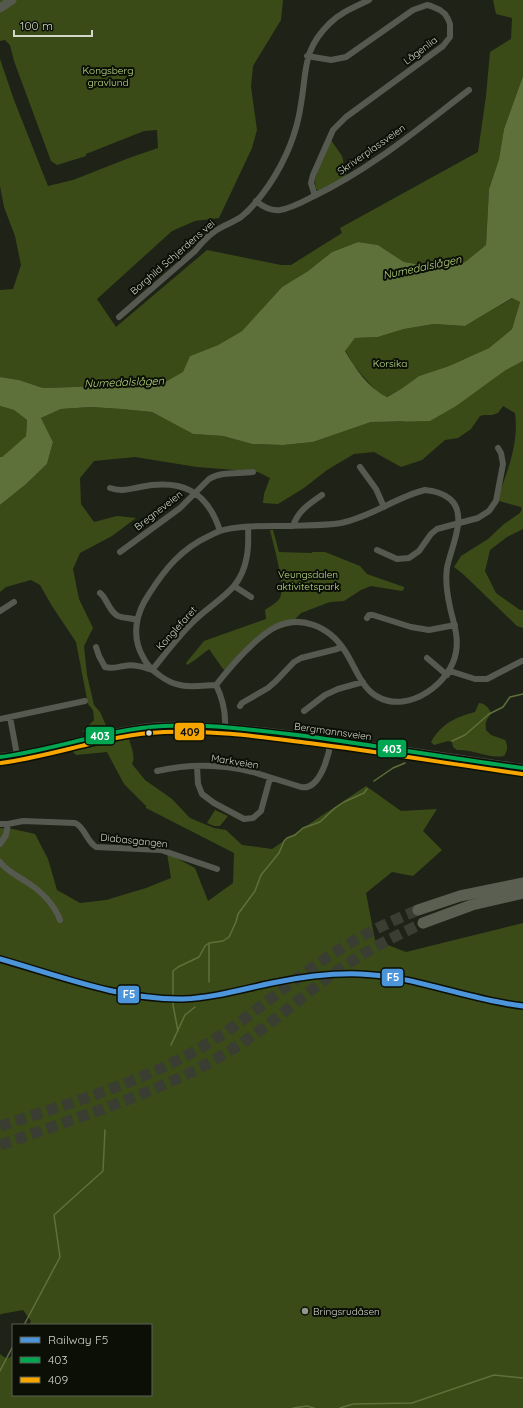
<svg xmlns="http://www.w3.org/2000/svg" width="523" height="1408" font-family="Quicksand,sans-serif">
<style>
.green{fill:#3b4b18}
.water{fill:#5e713a;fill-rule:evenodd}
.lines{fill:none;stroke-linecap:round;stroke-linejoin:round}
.stream{stroke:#5e713a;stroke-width:1.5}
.highway-tunnel{stroke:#3a3d32;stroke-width:11;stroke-dasharray:11 5.5;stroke-linecap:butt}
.street{stroke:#555950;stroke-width:6}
.secondary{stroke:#575b50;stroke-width:8}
.primary{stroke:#55594d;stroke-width:9}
.highway{stroke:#5a5f52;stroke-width:11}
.bus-1-casing{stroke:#0b0f06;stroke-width:7}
.bus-2-casing{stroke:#0b0f06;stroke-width:7}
.bus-1{stroke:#00a651;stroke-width:4}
.bus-2{stroke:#f7a600;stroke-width:4}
.rail-1-casing{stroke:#0b0f06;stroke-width:8}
.rail-1{stroke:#4d95db;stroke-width:5}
.bus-dot{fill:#d1d6c9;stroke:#0b0f06;stroke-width:1.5}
.poi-dot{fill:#93978b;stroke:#0b0f06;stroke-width:1.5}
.labels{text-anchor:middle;stroke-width:4;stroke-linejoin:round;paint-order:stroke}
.street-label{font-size:10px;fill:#d1d6c9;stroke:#0b0f06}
.park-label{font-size:10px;fill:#bfdf88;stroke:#0b0f06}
.poi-label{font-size:10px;fill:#d1d6c9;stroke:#0b0f06;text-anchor:start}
.water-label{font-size:11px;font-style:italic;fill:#b7d77f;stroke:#0b0f06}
.line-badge{stroke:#0b0f06;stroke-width:1.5}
.badge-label{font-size:11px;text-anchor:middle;font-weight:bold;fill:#fff}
.pale-badge-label{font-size:11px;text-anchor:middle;font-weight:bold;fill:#111}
</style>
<rect width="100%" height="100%" fill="#1f2217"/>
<path class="green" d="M0,0H283L281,20L253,66L251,87L257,130L252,148L219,218L195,221L172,231L97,299L116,327L207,250L281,265H291L342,233L340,228L478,152L486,96L490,52L511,39L512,18L496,14L493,0H523V76L504,129L499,159L489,189L486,245L465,262L435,267L404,262L378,245L358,242L332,252L308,271L282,287L242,331L218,345L190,356L184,372L165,382L74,387L43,388L19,380L0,377V290L13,289L21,265L15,236L4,207L0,186V59L14,100L48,186L73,180L129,158L158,148L157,130L144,131L86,154V156L57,165L51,161L14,61L10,45L5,40L0,41Z
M331,140L342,156L347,177L318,191C308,183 327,151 331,140Z
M513,298L520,302L512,329L489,348L449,366L419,376L401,389L386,397L376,391L354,366L345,350L355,338L378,337L404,329L434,324L465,326Z
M523,361V529L507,537L490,550L485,571L496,593L520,610H523V628L517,626L463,574L454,567L461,556L488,539L504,524L520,513L522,509L521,507L499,501L498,497C508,470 519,443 515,413L503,406L498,413L492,415H484L480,416L471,429L458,438L445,440L422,460L401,467L374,452L354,454L327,470L304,488L278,504L263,503L264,494L270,478L258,472L197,467L135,457L94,461L80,478L81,504L94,522L117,516L136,518L112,536L80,553L73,569L79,599L93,628L84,646L87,675L94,705L100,712L108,730L82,732L94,720L93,710L88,704L76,642L52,606L40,585L31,580L6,587L0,592V505L25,485L47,464L53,442L41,418L61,409L91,407L121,409L152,412L193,434L223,436L252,444L283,445L313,442L371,422H402L481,388L506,370Z
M0,406L14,410L27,420L26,436L2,457H0Z
M270,530H273L279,552L312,553V552H325L360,566L367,574L404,587V589L402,591L371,586L361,590L344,601L330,602L301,613L295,619L273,626L225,670L223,669L209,649L195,660L187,665L186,663L204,641L266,619L265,610C269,607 277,603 280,598C286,586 273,544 270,530Z
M479,703C485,703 490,709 491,714C486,720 485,723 486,730L491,735L505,740C508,746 508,750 504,756C489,759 473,749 457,750L453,747L452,742L448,741L434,745L431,742C442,723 456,717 475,712Z
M129,739C131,747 136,756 132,764L145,780L172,799L190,818L214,828L226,830L242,845L272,849L366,786L401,811L437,809L423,831L442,850L413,876L392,872L366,893L375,940L406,952L523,923V1408H0V1354L7,1359L13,1355V1395H151V1325H29L31,1321L23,1310L1,1314L0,1315V828L13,829L35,834L48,859L57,890L80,903L106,900L146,888L171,878L167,853L195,868L208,901L233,883L234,853L146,808V806L124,784L107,752L76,755L71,750L115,741Z
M215,810L228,816L220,826H214L207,823Z"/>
<path class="water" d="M523,76V361L506,370L456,406L430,421L371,422L313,442L283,445L252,444L223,436L193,434L152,412L121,409L91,407L61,409L41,418L53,442L47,464L25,485L0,505V457H2L26,436L27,420L14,410L0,406V377L19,380L43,388L74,387L165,382L183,372L190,356L218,345L242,331L282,287L308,271L332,252L358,242L378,245L404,262L435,267L465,262L486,245L489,189L499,159L504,129ZM512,298L520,302L512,329L489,348L449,366L419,376L401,389L387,397C368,388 355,368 345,351L355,338L378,337L404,329L434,324L465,326Z"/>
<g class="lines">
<path class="stream" d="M452,741L465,735L489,714L503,707L510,697L523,694
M374,781L393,768L405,763
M209,982V943
M178,1031L173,1005V971L178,967L199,957L205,946L209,943L223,941L229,937L236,922L238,914L255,891L261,875L279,853L284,841L287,838L295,835L303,828L320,822L335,808L344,802L364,793L367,789
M171,1045L185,1015L195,1007
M24,1325L60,1257L54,1215L103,1171L105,1130
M0,1371L13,1346
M293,1408L307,1406L314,1408
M340,1408L353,1404L412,1403L494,1375L523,1378"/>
<path class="highway-tunnel" d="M0,1126C68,1104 140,1083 202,1047C245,1022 281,988 322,961C352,940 384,924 418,910
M0,1145C33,1134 65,1122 97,1111C143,1094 188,1077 229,1051C266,1029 297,1000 331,975C360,954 391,938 423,923"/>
<path class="street" d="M307,56L331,60L346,57L413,10L427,5L431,6L440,10L445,14L448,19L450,24V37L443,46L346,117L333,130L313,175L311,183L315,196
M256,201C263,207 271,211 280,210C292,208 304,201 314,196C371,169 419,128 469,90
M119,317L195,251C202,242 211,232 222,227C228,224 235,221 241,217C250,210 262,195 269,185C285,161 297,133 301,104C307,70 302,50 330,23C341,12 355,7 369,0
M360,467L376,489L384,507
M110,488C121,492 129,489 140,487C181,479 207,490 220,531
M425,490C435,491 443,493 450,499C469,515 450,549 447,568C445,582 447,594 450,607C453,622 459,636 456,652C451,683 409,714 378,697C361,688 355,666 345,651C329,626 299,613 272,629C253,641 230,667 216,685C194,686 178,690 159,675C152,670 146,664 143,657C131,636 136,613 149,594C165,569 181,549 209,536C212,535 216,532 220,531C239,525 266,526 286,526C304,525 323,526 341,523C371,517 396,497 425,490Z
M293,526C298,511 309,504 322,495
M377,550L397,559L409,558L419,551L431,534L437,529L478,518L489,511L496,501L503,464L501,453L498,448
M120,552L180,508L209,479C222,471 238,474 253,472
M234,586L251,597
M100,593C107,598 109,612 118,616C123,618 131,618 137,620
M0,611L14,602
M367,618L369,615H373L411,627L429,630L455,625
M96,647L99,656L105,667C112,669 117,667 124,666C134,664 143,667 152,670C165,654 178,637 192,623C205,609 222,600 234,586C248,569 249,547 248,527
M427,658L447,675
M450,671L475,679H487L522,661
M216,685C223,699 226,712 225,728
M240,706L242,703L268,688L276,681L294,662L301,658L337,649L341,646
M304,711L325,695L338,689L363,682
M10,717L17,755
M0,719L85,701
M197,767L198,784L202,794L214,803L244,819L253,818L261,811L270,778
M157,771C188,764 222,764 253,772C269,777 285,782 301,787C320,791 329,755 331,740
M0,824H8L23,821L75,823C85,827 86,841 96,847L161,850L217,869
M0,844L6,835L8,824
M0,862C7,871 16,875 25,881C40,890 54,904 60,920"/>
<path class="secondary" d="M0,757C55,752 107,729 163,726C219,724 276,733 332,740C395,749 459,759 523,768"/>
<path class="primary" d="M0,8L12,0"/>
<path class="highway" d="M418,910L460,896L523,883
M423,923L472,905L523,893"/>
<g class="bus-1-casing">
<path id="bus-1" d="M0,757C55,750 108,729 163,726C210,724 258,730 305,736C378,746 450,758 523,768"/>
</g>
<g class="bus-2-casing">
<path id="bus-2" d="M1,763C55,756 110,734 164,732C213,730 261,737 309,743C380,752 451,764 522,774"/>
</g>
<use href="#bus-1" class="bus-1"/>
<use href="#bus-2" class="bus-2"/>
<g class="rail-1-casing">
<path id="rail-1" d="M0,959C60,976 120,1000 183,999C213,998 243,989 272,983C301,977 330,973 360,974C416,976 468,1000 523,1006"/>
</g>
<use href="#rail-1" class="rail-1"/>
</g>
<circle class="bus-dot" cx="149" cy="733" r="3.5"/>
<circle class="poi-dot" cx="305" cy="1311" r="4"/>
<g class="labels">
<g class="street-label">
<text transform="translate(420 50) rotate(-37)" y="4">Lågenlia</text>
<text transform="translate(371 149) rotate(-35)" y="4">Skriverplassveien</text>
<text transform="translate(172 257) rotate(-41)" y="4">Borghild Schjerdens vei</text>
<text transform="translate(158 510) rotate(-38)" y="4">Bregneveien</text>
<text transform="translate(176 628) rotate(-48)" y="4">Konglefaret</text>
<text transform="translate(333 731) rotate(8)" y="4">Bergmannsveien</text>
<text transform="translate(235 761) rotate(9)" y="4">Markveien</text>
<text transform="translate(134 840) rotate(6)" y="4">Diabasgangen</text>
</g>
<g class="park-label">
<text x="108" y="74">Kongsberg<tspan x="108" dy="12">gravlund</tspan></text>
<text x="390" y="367">Korsika</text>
<text x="308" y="578">Veungsdalen<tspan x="308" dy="12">aktivitetspark</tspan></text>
</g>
<g class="poi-label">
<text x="313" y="1315">Bringsrudåsen</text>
</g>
<g class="water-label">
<text transform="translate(422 267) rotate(-12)" y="4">Numedalslågen</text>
<text transform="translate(124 382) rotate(-2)" y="4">Numedalslågen</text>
</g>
</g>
<g class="line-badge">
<rect x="174" y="722" width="31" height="19" rx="4" fill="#f7a600"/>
<rect x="85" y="726" width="30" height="19" rx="4" fill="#00a651"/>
<rect x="377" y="739" width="30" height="19" rx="4" fill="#00a651"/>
<rect x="381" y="968" width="23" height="19" rx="4" fill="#4d95db"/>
<rect x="117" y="985" width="23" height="19" rx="4" fill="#4d95db"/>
</g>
<g class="badge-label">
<text x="100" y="740">403</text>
<text x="392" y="753">403</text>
<text x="393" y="981">F5</text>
<text x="129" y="998">F5</text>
</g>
<g class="pale-badge-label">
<text x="190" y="736">409</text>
</g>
<rect x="12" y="1324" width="140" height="72" fill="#0b0f06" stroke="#5a5f54"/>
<rect x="20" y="1337" width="20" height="6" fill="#4d95db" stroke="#5a5f54"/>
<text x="48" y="1344" font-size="12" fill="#d1d6c9">Railway F5</text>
<rect x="20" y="1357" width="20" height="6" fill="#00a651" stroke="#5a5f54"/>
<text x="48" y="1364" font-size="12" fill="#d1d6c9">403</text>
<rect x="20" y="1377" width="20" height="6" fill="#f7a600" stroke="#5a5f54"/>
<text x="48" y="1384" font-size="12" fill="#d1d6c9">409</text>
<path d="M14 30v6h78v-6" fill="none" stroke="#d1d6c9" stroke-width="2"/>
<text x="20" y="30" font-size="12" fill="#d1d6c9" stroke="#0b0f06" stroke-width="3" paint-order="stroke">100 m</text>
</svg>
